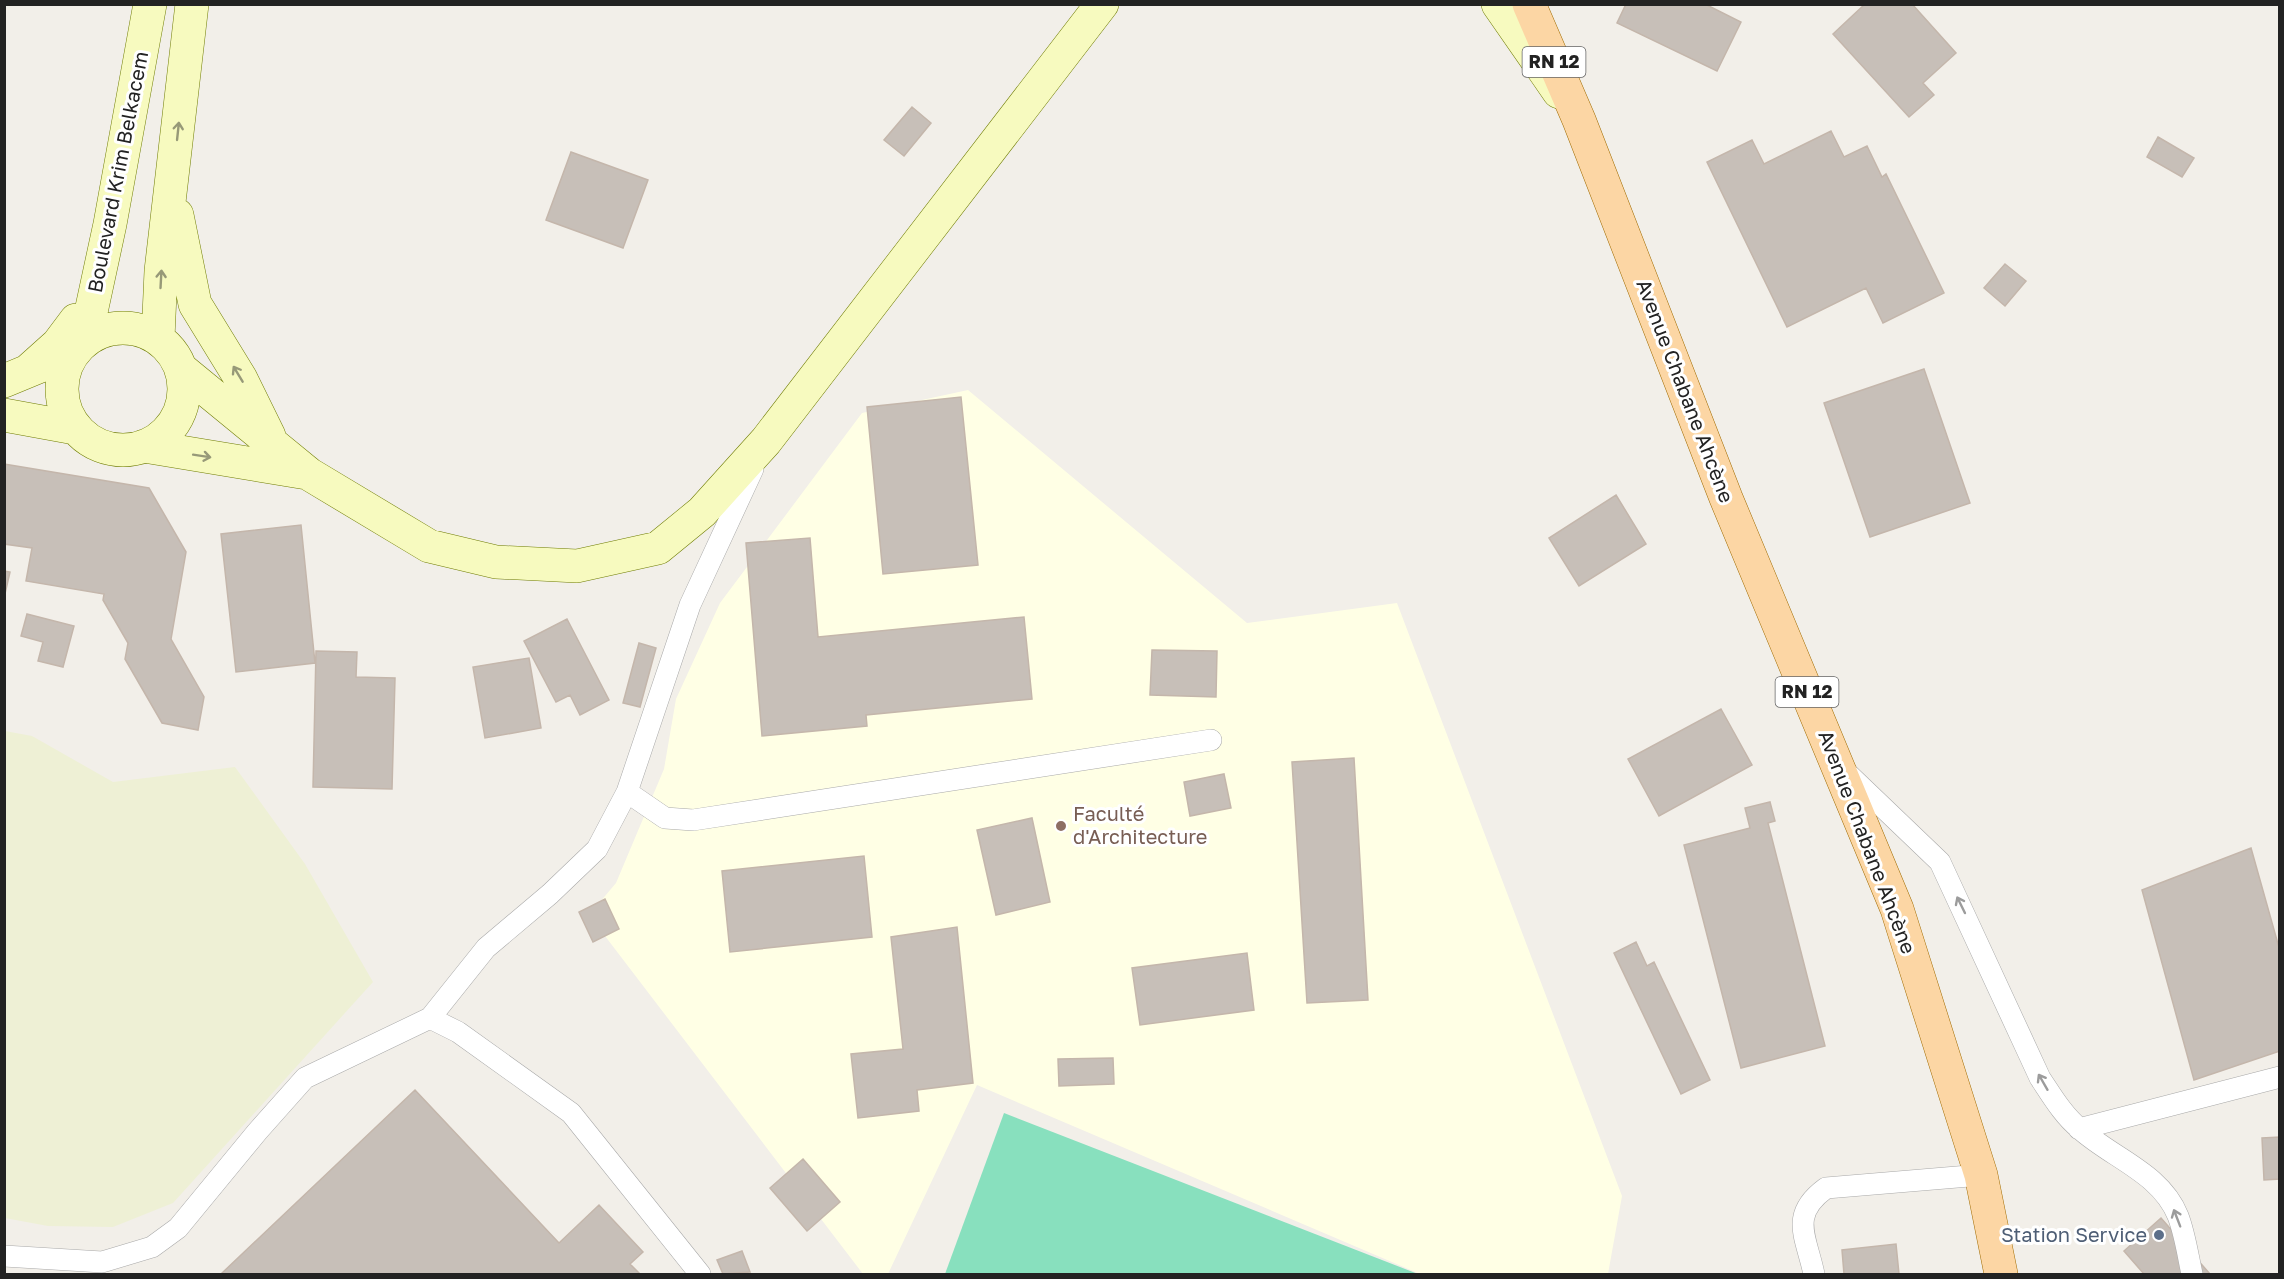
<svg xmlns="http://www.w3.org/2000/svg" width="2284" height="1279" font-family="'Golos Text',sans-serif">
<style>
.education{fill:#ffffe5}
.farmland{fill:#eef0d5}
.pitch{fill:#88e0be}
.building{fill:#c7bfb8;stroke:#c4b6ab;stroke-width:1.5}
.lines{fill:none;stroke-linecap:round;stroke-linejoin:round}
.service-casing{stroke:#a9a9a9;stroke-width:22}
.secondary-casing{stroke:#707d05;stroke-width:34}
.primary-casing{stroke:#a06b00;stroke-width:34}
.service{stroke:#fff;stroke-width:21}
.secondary{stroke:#f7fabf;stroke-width:33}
.primary{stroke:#fcd6a4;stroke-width:33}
.oneway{stroke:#979978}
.oneway2{stroke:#9c9c9c}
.education-dot{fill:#8d6e63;stroke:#fff;stroke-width:2}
.service-dot{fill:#5c6f8a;stroke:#fff;stroke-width:2}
.labels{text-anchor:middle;stroke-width:6;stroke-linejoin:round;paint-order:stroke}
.shield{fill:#fff;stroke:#646464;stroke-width:1.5}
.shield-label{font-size:18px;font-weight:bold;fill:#222}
.street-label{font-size:20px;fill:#222;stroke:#fff}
.education-label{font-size:20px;fill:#785e54;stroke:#fff;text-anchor:start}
.service-label{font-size:20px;fill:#4e5e75;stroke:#fff;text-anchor:end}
</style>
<rect width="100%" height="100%" fill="#f2efe9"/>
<path class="education" d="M968,390L1247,623L1397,603L1622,1196L1608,1274H1420L977,1085L888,1274H863L589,915L616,883L664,769L676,699L720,603L862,413Z"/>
<path class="farmland" d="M5,731L32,736L113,782L235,767L305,864L373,982L173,1203L113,1227L48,1226L5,1218Z"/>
<path class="pitch" d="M1004,1113L1418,1274H945Z"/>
<path class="building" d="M1626,4H1705L1741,22L1717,71L1617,23Z
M1865,4H1912L1956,53L1923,83L1934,95L1909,117L1833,34Z
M912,107L931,123L904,156L884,140Z
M1831,131L1844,157L1867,146L1882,177L1886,174L1944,293L1883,323L1866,288L1787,327L1707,162L1752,140L1764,164Z
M2158,137L2194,158L2182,177L2147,157Z
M571,152L648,180L623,248L546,220Z
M2005,264L2026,281L2005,306L1984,288Z
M1924,369L1970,503L1870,537L1824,403Z
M961,397L978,565L883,574L867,407Z
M4,464L149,488L186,552L171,639L204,697L198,730L162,723L125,659L128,643L103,600L104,594L26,581L32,548L4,544Z
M1616,495L1646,544L1579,586L1549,538Z
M301,525L315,663L236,672L221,534Z
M810,538L818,637L1024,617L1032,699L866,715L867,726L762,736L746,543Z
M4,571L10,572L4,598Z
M27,614L74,626L63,667L38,661L43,642L21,636Z
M567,619L609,700L580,715L570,695L556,702L524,641Z
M639,643L656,648L640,707L623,703Z
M1152,650L1217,651L1216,697L1150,695Z
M316,651L357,652L356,677L395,678L392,789L313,787Z
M529,658L541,728L485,738L473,667Z
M1721,709L1752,765L1659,816L1628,759Z
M1354,758L1368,1000L1307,1003L1292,762Z
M1224,774L1231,808L1190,816L1184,782Z
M1770,802L1775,821L1768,823L1825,1046L1741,1068L1684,845L1750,828L1745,808Z
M1032,818L1050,902L996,915L977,830Z
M2251,848L2280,951V1051L2194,1080L2142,890Z
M864,856L872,937L730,952L722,871Z
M605,899L619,929L593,942L579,912Z
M957,927L973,1083L917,1090L919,1111L858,1118L851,1054L903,1049L891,937Z
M1636,942L1647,966L1654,962L1710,1080L1681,1094L1614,953Z
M1247,953L1254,1010L1140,1025L1132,968Z
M1113,1058L1114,1084L1059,1086L1058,1059Z
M415,1090L559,1243L599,1205L643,1252L630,1264L640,1274H221Z
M2280,1137V1179L2264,1180L2262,1138Z
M803,1159L840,1202L807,1231L770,1188Z
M2161,1218L2210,1274H2144L2124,1251Z
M1896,1244L1899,1274H1844L1842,1250Z
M742,1251L750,1272L723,1274L717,1260Z"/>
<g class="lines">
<g class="service-casing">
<path id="service" d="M1846,772L1940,862L2040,1078C2052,1096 2063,1115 2080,1129C2112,1158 2161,1173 2178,1216C2185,1234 2188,1256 2192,1274
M627,792L665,818L693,820L1211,740
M2079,1129L2280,1077
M4,1256L102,1262L152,1247L178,1228L257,1132L305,1078L430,1018
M700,1274L571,1113L458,1032L430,1018L486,948L550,894L597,849L627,792L690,605L753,469
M1814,1274C1806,1236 1789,1215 1826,1188L1981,1175"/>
</g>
<g class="secondary-casing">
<path id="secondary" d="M1498,4L1559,92
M177,215L195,304L241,379L269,436
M62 389a61 61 0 1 1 122 0a61 61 0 1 1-122 0Z
M158,338L161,271L192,4
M85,340L110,224L150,4
M181,369L309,474L429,546L496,562L577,566L658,548L702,512L766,441L1102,4
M29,370L58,344L76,320
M4,381L50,362
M4,415L75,428
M144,446L307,473"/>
</g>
<g class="primary-casing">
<path id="primary" d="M1529,4L1579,120L1726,498L1897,909L1981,1175L2001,1274"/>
</g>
<use href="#service" class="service"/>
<use href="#secondary" class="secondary"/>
<use href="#primary" class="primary"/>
</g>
<defs><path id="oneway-shaft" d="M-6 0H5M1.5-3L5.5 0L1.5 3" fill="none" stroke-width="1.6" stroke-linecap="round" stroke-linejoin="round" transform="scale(1.5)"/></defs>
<g class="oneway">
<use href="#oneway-shaft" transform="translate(178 131) rotate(-84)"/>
<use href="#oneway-shaft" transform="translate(161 279) rotate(-87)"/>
<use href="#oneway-shaft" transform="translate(238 374) rotate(-121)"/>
<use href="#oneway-shaft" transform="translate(202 456) rotate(9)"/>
</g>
<g class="oneway2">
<use href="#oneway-shaft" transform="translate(1961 905) rotate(-116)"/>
<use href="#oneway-shaft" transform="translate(2043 1082) rotate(-120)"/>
<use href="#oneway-shaft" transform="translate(2177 1218) rotate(-111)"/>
</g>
<circle class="education-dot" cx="1061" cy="826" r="6"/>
<circle class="service-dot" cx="2159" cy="1235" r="6"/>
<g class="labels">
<g class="shield">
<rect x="1522.5" y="47" width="63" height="30" rx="4.5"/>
<rect x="1775.5" y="677" width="63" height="30" rx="4.5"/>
</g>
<g class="shield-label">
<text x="1554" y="68">RN 12</text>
<text x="1807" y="698">RN 12</text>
</g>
<g class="street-label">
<text transform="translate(118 172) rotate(-79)" y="7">Boulevard Krim Belkacem</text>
<text transform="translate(1685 391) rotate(69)" y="7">Avenue Chabane Ahcène</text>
<text transform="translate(1867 842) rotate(69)" y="7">Avenue Chabane Ahcène</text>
</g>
<g class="education-label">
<text x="1073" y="821">Faculté<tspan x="1073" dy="23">d'Architecture</tspan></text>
</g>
<g class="service-label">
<text x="2147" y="1242">Station Service</text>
</g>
</g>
<rect width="2284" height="1279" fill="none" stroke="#222222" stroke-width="12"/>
</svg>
